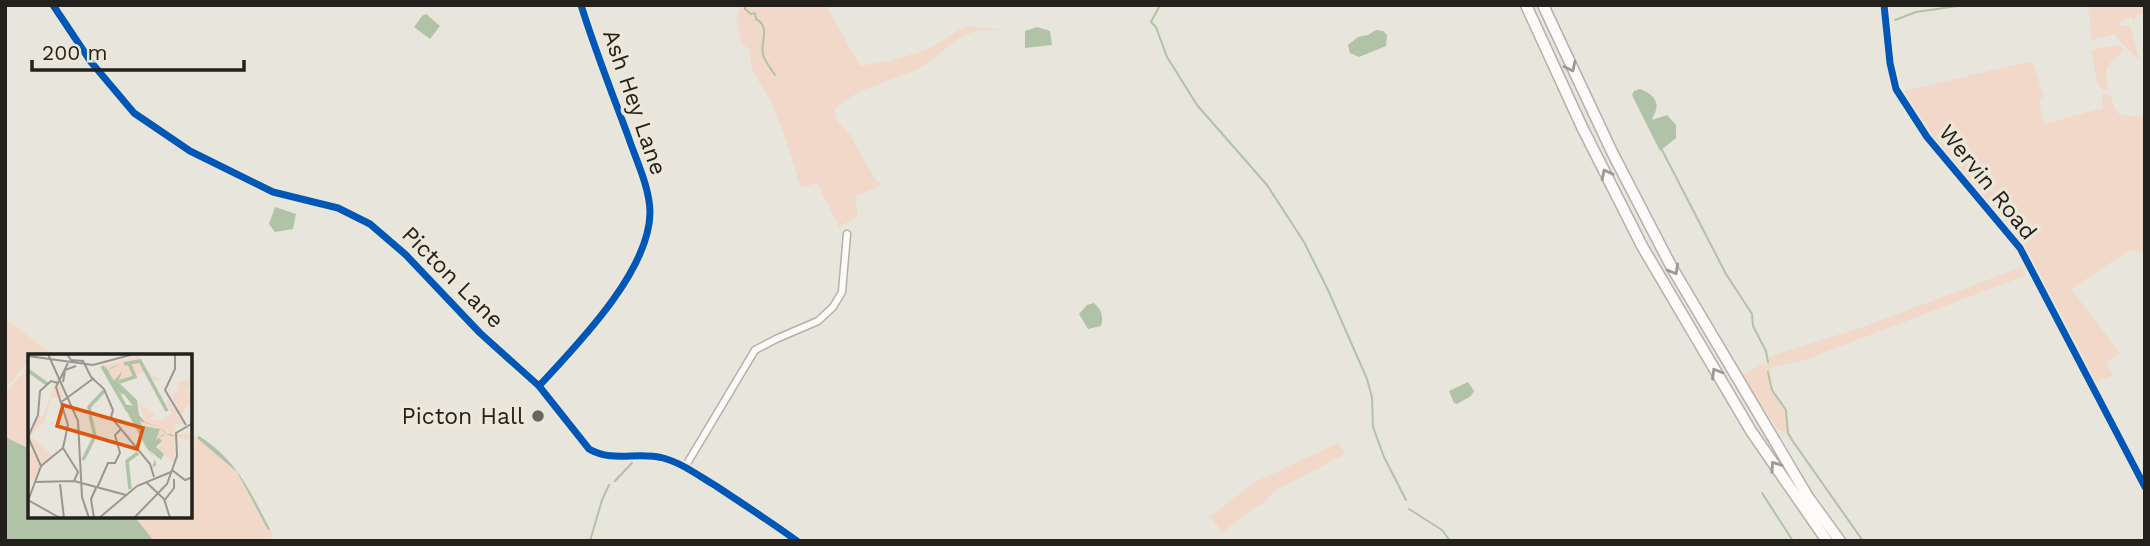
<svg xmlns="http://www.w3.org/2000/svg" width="2150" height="546" font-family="'Work Sans',sans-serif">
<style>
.green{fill:#f1d8c8}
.water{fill:#b0c3a7}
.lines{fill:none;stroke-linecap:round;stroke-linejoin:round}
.stream{stroke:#b0c3a7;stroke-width:2}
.street-casing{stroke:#b3b1aa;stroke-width:9}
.secondary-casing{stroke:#b3b1aa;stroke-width:10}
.highway-casing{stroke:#b3b1aa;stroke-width:13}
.street{stroke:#fcfbfa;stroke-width:6}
.secondary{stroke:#fcfbfa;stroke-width:8}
.highway{stroke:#fcfbfa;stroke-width:10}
.cycleway-casing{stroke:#ece7d8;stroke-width:11}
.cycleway{stroke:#0057b8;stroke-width:7}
.oneway{stroke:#9a9996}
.poi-dot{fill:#67665f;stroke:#ece7d8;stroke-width:2.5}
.labels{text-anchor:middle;stroke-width:7;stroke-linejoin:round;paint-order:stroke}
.street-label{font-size:23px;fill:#22211b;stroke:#ece7d8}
.poi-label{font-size:23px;fill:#22211b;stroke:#ece7d8;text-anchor:end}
.inset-river{fill:none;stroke:#b0c3a7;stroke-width:3.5}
.inset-road{fill:none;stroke:#99978f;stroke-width:2}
.view{fill:#de560d;fill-opacity:0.15;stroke:#de560d;stroke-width:3.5}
.inset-edge{fill:none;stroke:#22211b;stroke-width:3.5}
</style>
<rect width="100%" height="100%" fill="#e8e5dc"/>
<path class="green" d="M742,5H826L860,66L890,61L929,49L966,26L1001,30C992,31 981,29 973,32C956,37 942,53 927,63C897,82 860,84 834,110L837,121L850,135L876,180L883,184L855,197L858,216L839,227L817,183L801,188L785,137L769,98L753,72L749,50L741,42L736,19Z
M2088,5H2145V14L2138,15L2133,21L2132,16L2119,22L2120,26H2130L2139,60C2133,53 2117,41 2115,34L2092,40Z
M2118,45L2125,50C2106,64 2102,69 2109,92L2098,86L2091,50Z
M2027,62L2033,64L2044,97L2039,98L2044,124L2103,108L2102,93L2111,97L2115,109L2120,115L2145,117V254L2131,249L2071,289L2120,353L2106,362L2113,375L2095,383L2022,243L1922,124L1911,107L1905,91Z
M2022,267L2026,275L1805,360L1772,367L1768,372L1772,390L1786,410L1788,433L1778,430L1741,375L1768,362L1771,356L1860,328Z
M5,318L46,350L59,355H30V360L5,389Z
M30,365V481L5,508V393Z
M191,434L211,448L237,472L255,507L273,534L271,537L273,541H97L122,516H191V446L196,441L193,439L191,441Z
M1338,443L1345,454L1276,490L1262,504L1255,507L1223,532L1210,517L1255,482Z"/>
<path class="water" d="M426,14L440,26L430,39L414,27L422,16Z
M1037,27L1050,31L1052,45L1025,48V31Z
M1376,30L1383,31L1387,35L1386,46L1359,57L1350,53L1348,45L1358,37L1368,35Z
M1640,89C1649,92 1659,99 1656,110C1655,113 1653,116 1652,120L1667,115L1676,125V138L1660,151L1632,95L1634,91Z
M275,207L296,214L293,229L275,232L269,224Z
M1094,303C1101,309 1104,316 1101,326L1088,329L1079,314L1087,305Z
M1468,382L1474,391L1471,396L1457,404L1454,403L1449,391Z
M5,435L9,439L30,449V516H134L154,541H5Z
M199,436C238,461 249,490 270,529L268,530L237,472L197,438Z"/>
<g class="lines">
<path class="stream" d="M745,5V9L751,14L755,13L756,19C771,27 760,41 763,55C765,61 771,69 775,75
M1160,5L1151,22L1156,27L1167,57L1197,105L1267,185L1304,242L1328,290L1367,379L1372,397L1373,427L1384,457L1406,500
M1895,20L1916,12L1964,5
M1662,150L1726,274L1752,314L1753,326L1766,351L1768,362
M1768,372L1772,390L1786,410L1788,433L1792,440L1863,541
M615,481L632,463
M1762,493L1793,541
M1409,509L1442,530L1450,541
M590,541L602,500L609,485"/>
<g class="street-casing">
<path id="street" d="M539,386C577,345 649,272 650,213C650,188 636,160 628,136C612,93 595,50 581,5
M685,467L755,350L776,339L818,321L833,307L842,292L847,234"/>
</g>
<g class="secondary-casing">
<path id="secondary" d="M53,5L91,62L134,113L190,151L273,192L338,208L370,224L406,255L480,333L539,386L589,449C613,463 638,451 663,458C682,463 699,476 716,486C743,504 771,522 797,541
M1884,5L1890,63L1896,89L1927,137L2020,248L2145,487"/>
</g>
<g class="highway-casing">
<path id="highway" d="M1526,5L1582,127L1642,246L1751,431L1827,541
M1543,5L1612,152L1671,266L1808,497L1840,541"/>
</g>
<use href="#street" class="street"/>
<use href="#secondary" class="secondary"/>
<use href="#highway" class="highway"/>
<g class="cycleway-casing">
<path id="cycleway" d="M53,5L91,62L134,113L190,151L273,192L338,208L370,224L406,255L480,333L539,386L589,449C613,463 638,451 663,458C682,463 699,476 716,486C743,504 771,522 797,541
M1884,5L1890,63L1896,89L1927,137L2020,248L2145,487
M539,386C577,345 649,272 650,213C650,188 636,160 628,136C612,93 595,50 581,5"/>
</g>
<use href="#cycleway" class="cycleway"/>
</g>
<defs><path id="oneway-chevron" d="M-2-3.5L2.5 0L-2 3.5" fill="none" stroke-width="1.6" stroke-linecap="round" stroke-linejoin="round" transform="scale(1.75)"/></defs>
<g class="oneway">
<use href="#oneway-chevron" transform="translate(1571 67) rotate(64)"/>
<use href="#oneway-chevron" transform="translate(1606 174) rotate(-117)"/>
<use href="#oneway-chevron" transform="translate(1674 270) rotate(60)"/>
<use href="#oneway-chevron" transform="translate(1716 373) rotate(-121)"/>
<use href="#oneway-chevron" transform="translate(1775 466) rotate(-125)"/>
</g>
<circle class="poi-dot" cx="538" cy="416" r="7"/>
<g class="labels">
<g class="street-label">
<text transform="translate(635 102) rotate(71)" y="8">Ash Hey Lane</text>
<text transform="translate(1988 182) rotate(51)" y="8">Wervin Road</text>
<text transform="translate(453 277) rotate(45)" y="8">Picton Lane</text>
</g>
<g class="poi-label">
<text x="524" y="424">Picton Hall</text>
</g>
</g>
<g transform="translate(28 354)">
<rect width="164" height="164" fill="#e8e5dc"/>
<path d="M115,0L111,2L115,13L133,27L122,26L116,18L91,29L98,37L90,42L74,12ZM29,23L37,44H23L22,50L30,53L21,51L16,68L2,82L26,103L13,113L6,127L0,128V100L6,96L0,85L10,62L15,63ZM164,24L159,39L164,40V47L153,60L146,59L158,70H148L146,80H164V88L151,83L145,89L149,110L129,96L134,88L131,84L118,93L96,54L107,52L113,65L117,66L111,49L127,61L120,65L136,66L144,59L138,48L140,46L144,54L150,52L138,36L144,42L152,35L149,29Z" fill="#f1d8c8"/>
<path d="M93,6L95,10V15L90,28L109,46L111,61L117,68L131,73L136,77L138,80H143L145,81L147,83L138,80L131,73L112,67L114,72L132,75L128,86L134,81L137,80L131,84L134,87L136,85L146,87L136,85L128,93L136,100L133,106L121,96L127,105L128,110V111L124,114L127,105L118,93L111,98L118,93L95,50L105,52L96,40L90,42L94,40L83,30L77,12L80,16L84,13L93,10L80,16L82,20L94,13L82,20L86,27L95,16V10Z" fill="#b0c3a7"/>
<path class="inset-river" d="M96,10L112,7L139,57M74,12L100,57M1,17L19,30M91,28L107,23L101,9M62,60L61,53L76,37M55,106L67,82L62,61M102,135L99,107L110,99"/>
<path class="inset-road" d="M20,0L50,67L54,143L61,164M39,0L43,6L55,7L63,23L76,35L85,56L83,63L122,110L126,123M147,0V15L137,36L158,71M0,2L65,11L106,0M35,28L37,16L48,12M32,49L66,24M35,94L50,118L46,127M13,112L35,94L40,71L28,33L40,9M144,116L157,126L165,123M46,127L98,141M7,128L46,127M118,128L136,145L142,164M32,130L36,164M69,134L80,109H87L92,99L87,81L93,75M0,146L32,164M0,147L13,112L0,83L10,61L12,37L23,27L30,29M136,147L146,134V125M66,164L63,145L68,134M71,164L109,132L143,118M106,164L139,130L149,102L148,79L165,69"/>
<path class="view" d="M35,51L115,74L109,95L29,72Z"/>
<rect width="164" height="164" class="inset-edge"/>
</g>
<rect width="2150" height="546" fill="none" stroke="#22211b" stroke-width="14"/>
<path d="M32 60v10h212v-10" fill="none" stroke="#22211b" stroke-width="3.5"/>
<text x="42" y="60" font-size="21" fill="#22211b" stroke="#ece7d8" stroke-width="5" paint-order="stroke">200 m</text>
</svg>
